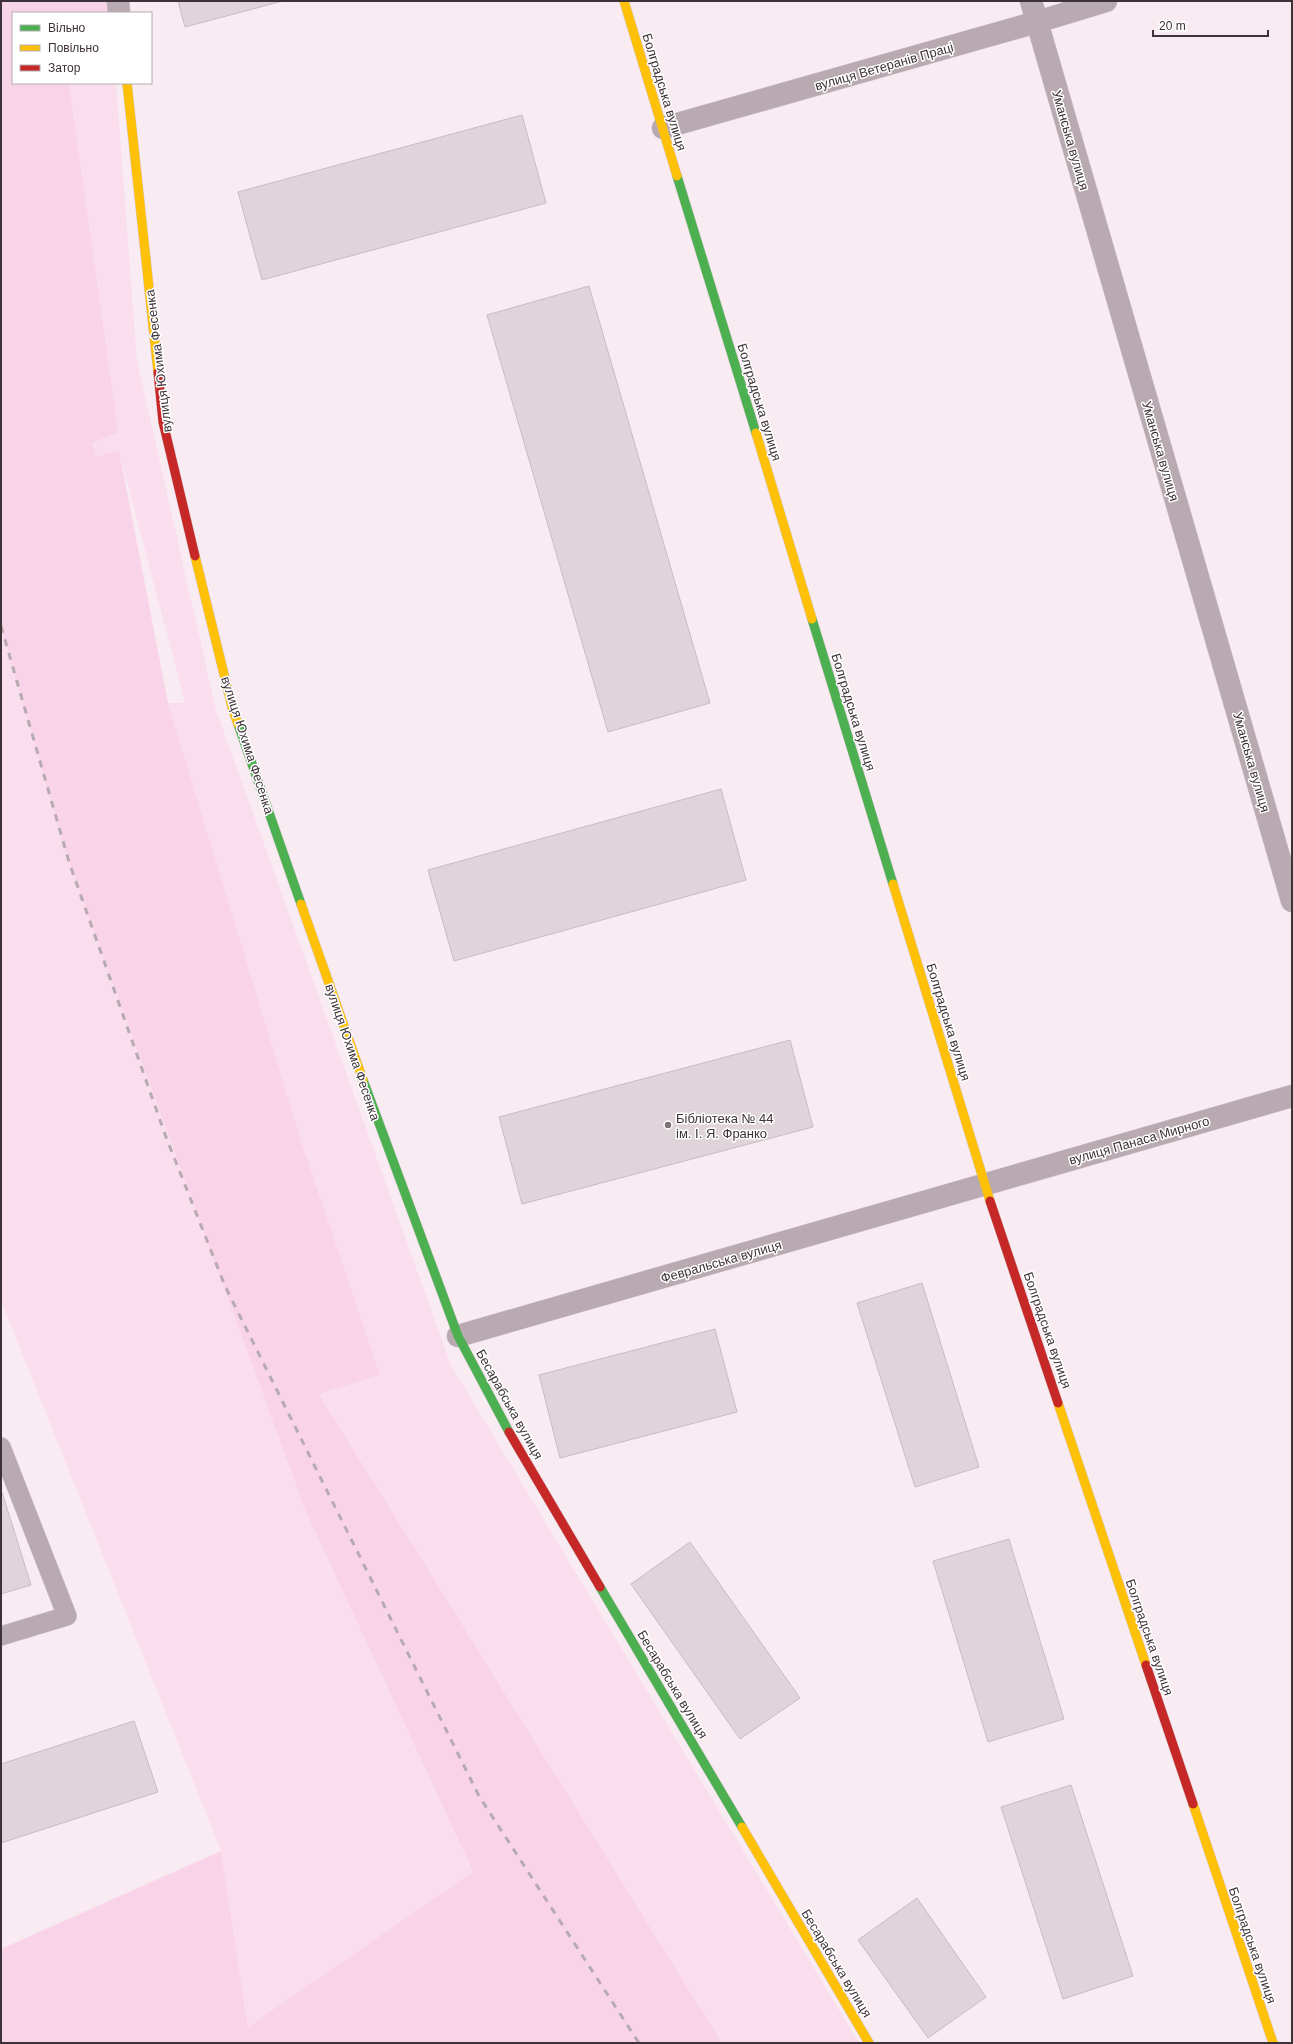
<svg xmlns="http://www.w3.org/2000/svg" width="1293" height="2044" font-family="Helvetica,sans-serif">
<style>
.built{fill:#fadeed}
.green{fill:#f9d4e8}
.building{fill:#e0d4db;stroke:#c8bbc2}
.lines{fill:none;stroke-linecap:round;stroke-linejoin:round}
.lane-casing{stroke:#d3c7cd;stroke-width:20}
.street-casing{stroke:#d3c7cd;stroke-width:23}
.fast-casing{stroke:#d3c7cd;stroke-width:10}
.slow-casing{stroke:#d3c7cd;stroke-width:10}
.jam-casing{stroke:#d3c7cd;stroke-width:10}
.lane{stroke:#b9aab2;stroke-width:19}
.street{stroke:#b9aab2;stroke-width:22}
.fast{stroke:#4caf50;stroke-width:9}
.slow{stroke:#ffc107;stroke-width:9}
.jam{stroke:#c62828;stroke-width:9}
.rail{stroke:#b7aab1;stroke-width:3;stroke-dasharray:7 7;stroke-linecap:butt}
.poi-dot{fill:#7f737a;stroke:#fff;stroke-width:1.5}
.labels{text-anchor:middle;stroke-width:3;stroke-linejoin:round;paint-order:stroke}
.street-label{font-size:13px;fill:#3e3239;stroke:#fff}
.poi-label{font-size:13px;fill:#3e3239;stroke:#fff;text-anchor:start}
</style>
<rect width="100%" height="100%" fill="#f9ebf2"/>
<path class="built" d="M69,83H116L137,361L216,710L451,1365L859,2043H722L319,1394L380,1375L302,1144L168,703H185L119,450L96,457L92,443L117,432Z
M1,619L306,1512L473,1873L248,2027L221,1851L1,1301Z"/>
<path class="green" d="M1,1H111L112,13H13V83H69L118,432L92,443L96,457L119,450L168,703L302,1144L380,1375L319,1394L722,2043H1V1949L221,1851L248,2027L473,1872L306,1512L69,862L1,627Z"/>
<path class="building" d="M178,1H283L185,27Z
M522,115L546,203L262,280L238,192Z
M589,286L710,703L608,732L487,315Z
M721,789L746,880L454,961L428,870Z
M790,1040L813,1127L522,1204L499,1117Z
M922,1283L979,1467L915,1487L857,1303Z
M715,1329L737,1412L560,1458L539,1375Z
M1,1492H2L31,1585L1,1594Z
M1009,1539L1064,1719L988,1742L933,1561Z
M690,1542L800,1698L740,1739L631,1584Z
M134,1721L158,1792L1,1843V1764Z
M1071,1785L1133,1976L1063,1999L1001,1807Z
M917,1898L986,1997L928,2038L858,1940Z"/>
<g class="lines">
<g class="lane-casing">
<path id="lane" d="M1,1447L67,1616L1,1636"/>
</g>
<g class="street-casing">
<path id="street" d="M118,1L119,13
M1031,1L1292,901
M663,128L1037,22L1106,1
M458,1336L1292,1096"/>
</g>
<g class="fast-casing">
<path id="fast" d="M677,176L756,433
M812,619L893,884
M238,724L301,904
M363,1080L458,1336L509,1432
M600,1587L742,1827"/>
</g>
<g class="slow-casing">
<path id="slow" d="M624,1L677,176
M127,83L158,372
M756,433L812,619
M195,556L232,707L238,724
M893,884L990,1201
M301,904L363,1080
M1058,1403L1146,1665
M1193,1804L1273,2043
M742,1827L869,2043"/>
</g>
<g class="jam-casing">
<path id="jam" d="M158,372L163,422L195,556
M990,1201L1058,1403
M509,1432L600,1587
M1146,1665L1193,1804"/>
</g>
<use href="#lane" class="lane"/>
<use href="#street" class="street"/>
<use href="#fast" class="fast"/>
<use href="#slow" class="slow"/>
<use href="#jam" class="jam"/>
<path class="rail" d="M1,626L69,862L166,1137L225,1286L479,1796L639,2043"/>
</g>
<circle class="poi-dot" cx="668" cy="1125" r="4"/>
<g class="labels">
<g class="street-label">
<text transform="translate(884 66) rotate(-16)" y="5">вулиця Ветеранів Праці</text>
<text transform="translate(665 92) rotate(73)" y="5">Болградська вулиця</text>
<text transform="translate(1071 140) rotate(74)" y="5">Уманська вулиця</text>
<text transform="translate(158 361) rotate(-97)" y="5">вулиця Юхима Фесенка</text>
<text transform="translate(760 402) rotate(73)" y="5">Болградська вулиця</text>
<text transform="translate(1161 451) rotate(74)" y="5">Уманська вулиця</text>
<text transform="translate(854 712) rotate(73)" y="5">Болградська вулиця</text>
<text transform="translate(248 745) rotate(72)" y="5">вулиця Юхима Фесенка</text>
<text transform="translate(1252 762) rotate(74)" y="5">Уманська вулиця</text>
<text transform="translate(949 1022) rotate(73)" y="5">Болградська вулиця</text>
<text transform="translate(353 1052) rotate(71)" y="5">вулиця Юхима Фесенка</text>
<text transform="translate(1139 1140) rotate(-16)" y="5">вулиця Панаса Мирного</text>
<text transform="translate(721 1261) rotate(-16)" y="5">Февральська вулиця</text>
<text transform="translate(1048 1330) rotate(71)" y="5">Болградська вулиця</text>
<text transform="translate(510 1404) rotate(61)" y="5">Бесарабська вулиця</text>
<text transform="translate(1150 1637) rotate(71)" y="5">Болградська вулиця</text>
<text transform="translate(673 1684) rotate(59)" y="5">Бесарабська вулиця</text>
<text transform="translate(1253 1945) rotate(71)" y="5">Болградська вулиця</text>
<text transform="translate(837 1963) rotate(59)" y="5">Бесарабська вулиця</text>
</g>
<g class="poi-label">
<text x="676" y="1123">Бібліотека № 44<tspan x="676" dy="15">ім. І. Я. Франко</tspan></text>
</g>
</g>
<rect width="1293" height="2044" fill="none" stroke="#3e3239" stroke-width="4"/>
<rect x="12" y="12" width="140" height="72" fill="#ffffff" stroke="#b2adb0"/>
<rect x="20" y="25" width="20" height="6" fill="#4caf50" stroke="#b2adb0"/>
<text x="48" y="32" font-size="12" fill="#3e3239">Вільно</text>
<rect x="20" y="45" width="20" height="6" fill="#ffc107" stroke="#b2adb0"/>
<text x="48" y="52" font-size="12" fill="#3e3239">Повільно</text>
<rect x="20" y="65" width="20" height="6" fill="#c62828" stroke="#b2adb0"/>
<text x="48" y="72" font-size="12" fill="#3e3239">Затор</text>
<path d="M1153 30v6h115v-6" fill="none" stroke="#3e3239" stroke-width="2"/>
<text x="1159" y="30" font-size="12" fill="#3e3239" stroke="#ffffff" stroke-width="3" paint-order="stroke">20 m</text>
</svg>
